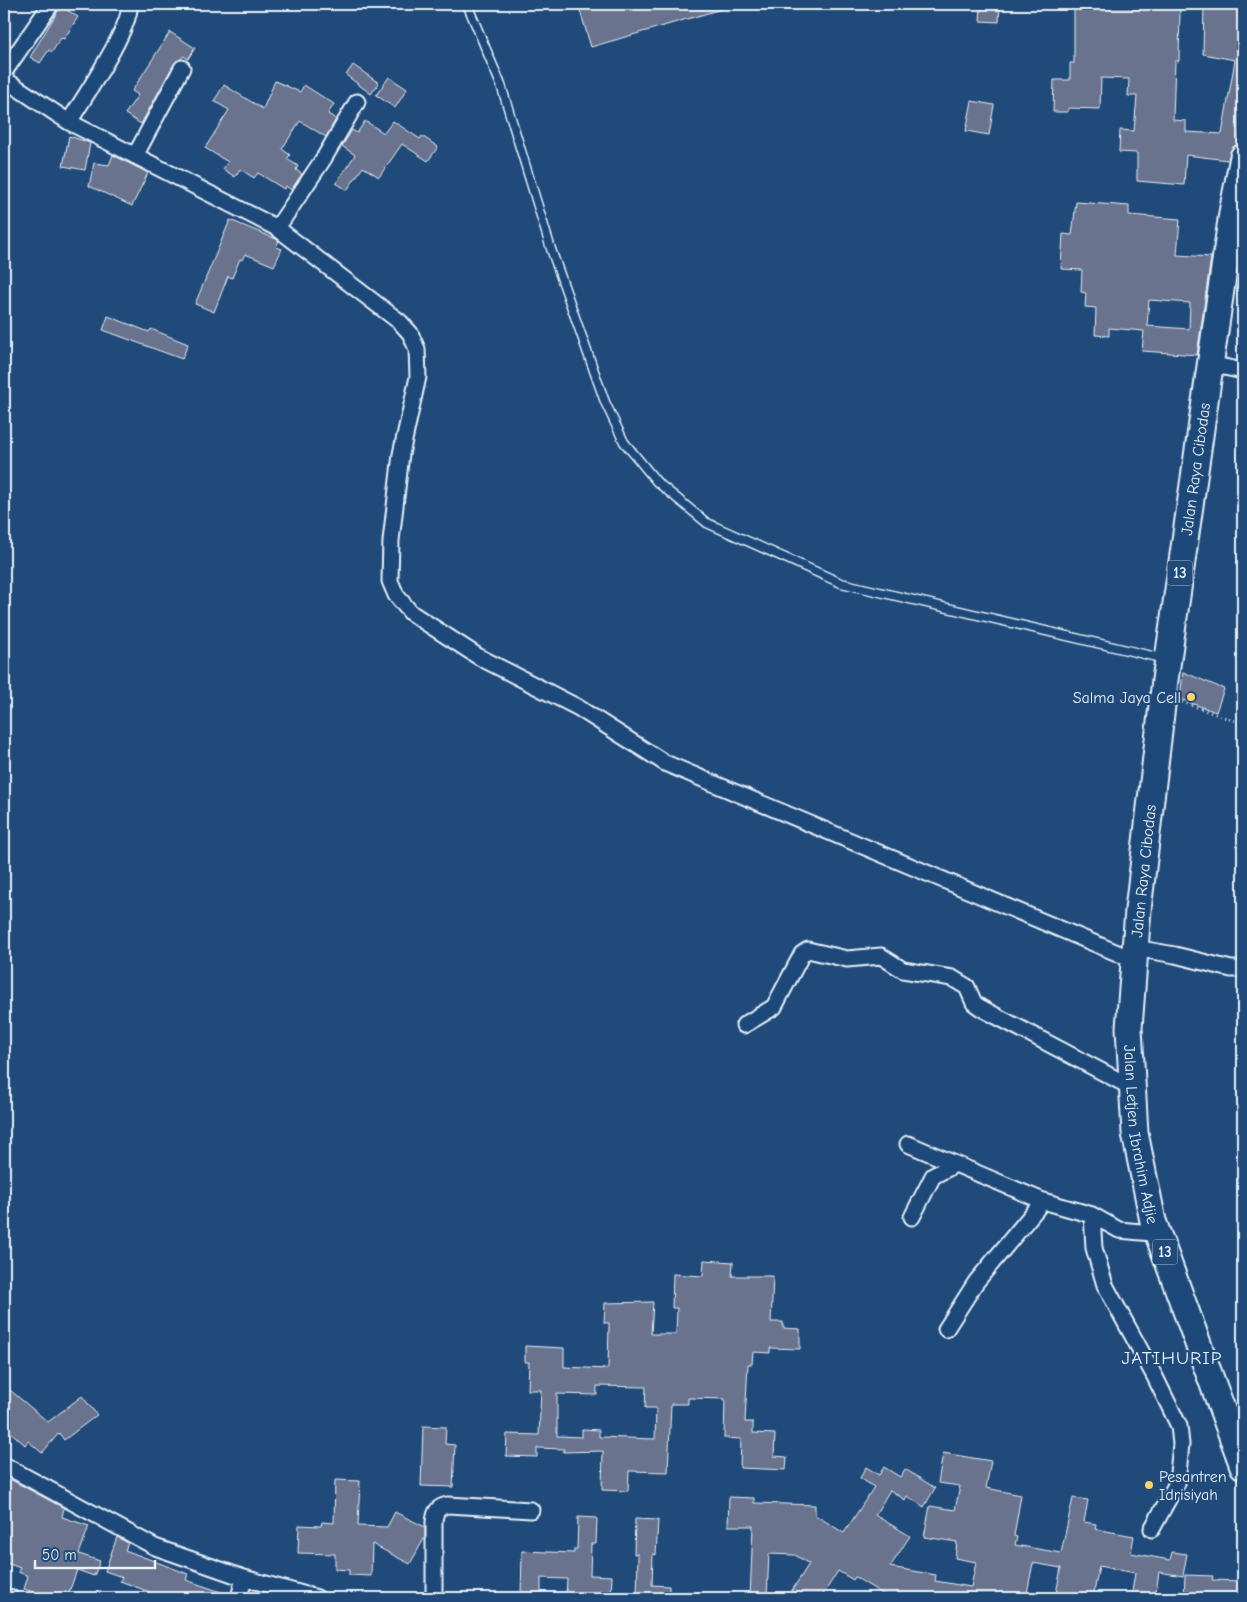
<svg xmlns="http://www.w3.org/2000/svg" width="1247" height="1602" font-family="'Comic Neue',sans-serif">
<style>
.building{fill:#6b738d;stroke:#e8f1f8;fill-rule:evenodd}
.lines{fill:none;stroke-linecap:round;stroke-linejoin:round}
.service-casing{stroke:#e8f1f8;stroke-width:11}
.minor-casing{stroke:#e8f1f8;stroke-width:19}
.trunk-casing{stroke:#e8f1f8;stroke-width:29}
.path{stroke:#e8f1f8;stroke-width:3;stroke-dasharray:1 4;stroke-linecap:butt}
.service{stroke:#1f4a7a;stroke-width:8}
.minor{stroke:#1f4a7a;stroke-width:15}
.trunk{stroke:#1f4a7a;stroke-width:25}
.poi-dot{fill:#ffd166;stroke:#1f4a7a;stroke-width:2}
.labels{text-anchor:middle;stroke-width:4;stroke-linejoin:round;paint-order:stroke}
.shield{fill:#1f4a7a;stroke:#acbfd2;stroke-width:1}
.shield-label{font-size:15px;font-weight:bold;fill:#e8f1f8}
.street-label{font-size:16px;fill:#e8f1f8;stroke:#1f4a7a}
.poi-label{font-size:16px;fill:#e8f1f8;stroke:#1f4a7a;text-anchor:end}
.quarter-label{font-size:19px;letter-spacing:1px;fill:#e8f1f8;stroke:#1f4a7a}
</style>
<rect width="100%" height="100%" fill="#1f4a7a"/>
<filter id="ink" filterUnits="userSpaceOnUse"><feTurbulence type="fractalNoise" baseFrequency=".02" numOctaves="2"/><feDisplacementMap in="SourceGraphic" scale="10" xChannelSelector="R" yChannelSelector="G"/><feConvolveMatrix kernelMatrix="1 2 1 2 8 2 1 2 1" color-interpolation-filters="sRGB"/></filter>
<g filter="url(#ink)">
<path class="building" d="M578,4H725V8L591,47Z
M981,4H1000L999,22L980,21Z
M1074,4H1159V7H1180L1179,61H1175L1173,120L1186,121V132L1222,134L1235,60L1203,54L1204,4H1243V117H1241L1239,143L1232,148L1228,160L1186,155L1184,185L1137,181V153L1119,152L1120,130L1134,131L1137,96H1128L1129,79L1101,78L1100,109L1068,108V112H1053L1054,80H1070V63H1074Z
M61,6L78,17L64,39L61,38L52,52L49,50L40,63L30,57Z
M170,32L195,48L188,59L184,56L174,64L141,124L125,114L138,95L132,91Z
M353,65L379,83L371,94L346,75Z
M389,77L407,89L395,108L376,95Z
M275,81L300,92L304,85L334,104L328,114L336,119L326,137L300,121L282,149L290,155L287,159L298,166L296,170L302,174L291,190L286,186L284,189L258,173L254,178L240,169L235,177L223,169L228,162L205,148L229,110L214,101L224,85L263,109Z
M972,101L994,105L989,135L966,131Z
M365,121L384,133L393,121L420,139L422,136L438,147L428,161L402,144L379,177L363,167L347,190L336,183L355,155L342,146L352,130L357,133Z
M69,136L90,143L85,170L63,166Z
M113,155L148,173L132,206L89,186L94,163L109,165Z
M1076,202L1129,206V215L1180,219L1177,255L1211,257L1197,355L1142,351L1144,331L1109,328V336L1095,335L1096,308L1085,307L1086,293L1081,292L1082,270L1061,269L1063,234L1072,235ZM1149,300L1190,303L1189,329L1147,326Z
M230,220L276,239L279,241L276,247L282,249L274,266L245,254L242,260L240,259L232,278L228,276L214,312L195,304Z
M108,316L149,332L151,329L188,344L182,359L103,330Z
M1183,672L1224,689L1216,712L1180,699Z
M704,1260L733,1262L732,1276H773L771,1322H783V1328L800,1329V1349L770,1348V1353L753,1352L752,1364H748L745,1422H753V1433L775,1434L774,1456L787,1457L786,1470L740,1468L741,1439L724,1438L725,1399L688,1398V1404H671L668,1472L629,1471L628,1491L602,1490L603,1451L563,1452L564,1449L537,1448V1457L506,1456L507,1434L539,1435L541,1390H528L529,1362H525V1346L564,1348V1367L608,1369L609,1323H604L605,1303L653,1302L651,1334H676L677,1308H672L673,1274L703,1276ZM597,1386L646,1387L645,1408H656L655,1439L599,1437V1430L582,1429V1437L557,1436V1394L597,1395Z
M4,1385L48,1422L82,1396L97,1415L64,1440L59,1433L42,1453L28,1441L25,1445L4,1426Z
M423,1426L446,1427L445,1444L455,1445L453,1487L421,1486Z
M943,1453L991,1461L986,1488L1021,1495L1014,1536L1017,1537L1015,1545L1061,1553L1073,1498L1088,1500L1084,1522L1096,1524L1095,1529L1134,1536L1131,1553L1170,1560L1172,1552L1187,1554L1183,1576L1159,1572L1155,1598H1131L1135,1573L1099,1566L1093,1598H1055L1061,1568L1033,1563L1026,1598H889L855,1577L853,1580L838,1571L821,1598H787L809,1564L795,1555L769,1554L767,1598H750L753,1526H728L729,1497L754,1498V1503L815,1505V1515L844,1533L874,1487L860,1478L866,1467L879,1475L884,1467L900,1477L905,1469L935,1488L924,1507L907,1496L905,1500L890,1490L875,1515L910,1536L890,1567L936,1575L935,1581L971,1587L976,1562L955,1558L957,1542L924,1537L930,1506L955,1510L960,1486L938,1483Z
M4,1476L64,1508L62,1517L89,1526L79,1554L100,1561L94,1576L77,1570L67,1598H51L24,1589L28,1576L18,1572L20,1568L4,1562Z
M335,1480L360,1481L358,1526L387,1527L395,1512L425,1527V1537L410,1564L372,1544L371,1576L349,1575V1570L335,1569V1554L298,1553L299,1525L321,1526L322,1522L334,1523Z
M578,1517L597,1518L596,1544H591L590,1575L612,1576L611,1598H566L567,1579L541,1578V1598L521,1597L522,1551L574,1553V1549H577Z
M635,1519L658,1520L656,1555L653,1554L652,1585L669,1586V1598L637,1596L638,1554H634Z
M117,1537L128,1543L125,1550L188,1574L186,1580L230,1595V1598H166L120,1581L122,1577L105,1571Z
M1185,1575L1213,1576L1212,1580L1243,1581V1598H1184Z"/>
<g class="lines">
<g class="service-casing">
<path id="service" d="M467,4L501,85L551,249L605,402L624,442L657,482L707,523L841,583L1165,659"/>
</g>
<g class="minor-casing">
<path id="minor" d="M4,72L51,4
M4,79L69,122L277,228L400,322L410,333L417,349L418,377L401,454L391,541L390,581L396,595L411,613L479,657L577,707L665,763L1134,960
M69,122C81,102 134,24 129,4
M135,156L182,68
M277,228L324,158L357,102
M1210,364L1243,371
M1135,948L1175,955L1231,969H1243
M744,1025L774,1007L802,954L808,950L847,959L881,956L903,970L952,978L967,987L974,1003L981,1008L1131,1087
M908,1144L1043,1201L1092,1215L1119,1230L1152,1233L1161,1241
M1092,1215L1094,1248L1105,1285L1155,1377L1179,1426L1181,1444L1177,1483L1152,1529
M912,1217L933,1176L950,1167L952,1163
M946,1329L976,1282L1043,1201
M4,1465L155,1547L244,1578L317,1598
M4,1596L11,1598
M239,1598L244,1578
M434,1598V1522C435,1512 437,1507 448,1505L531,1510"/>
</g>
<g class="trunk-casing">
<g id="trunk">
<path id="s1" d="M1243,157L1232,213L1165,680L1138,910L1129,1028L1135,1133L1153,1221L1243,1466"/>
</g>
</g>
<path class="path" d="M1182,702L1243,724"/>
<use href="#service" class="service"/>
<use href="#minor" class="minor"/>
<use href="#trunk" class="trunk"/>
</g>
</g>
<g class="poi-dot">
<circle cx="1191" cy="697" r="5"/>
<circle cx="1149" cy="1485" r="5"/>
</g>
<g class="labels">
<g class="shield">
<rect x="1167.5" y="560.5" width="25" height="25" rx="4"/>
<rect x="1152.5" y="1239.5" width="25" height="25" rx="4"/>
</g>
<g class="shield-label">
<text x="1180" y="578">13</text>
<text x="1165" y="1257">13</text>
</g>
<g class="street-label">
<text transform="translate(1195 469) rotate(-82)" y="6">Jalan Raya Cibodas</text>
<text transform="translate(1143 871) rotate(-84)" y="6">Jalan Raya Cibodas</text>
<text dy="6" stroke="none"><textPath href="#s1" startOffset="986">Jalan Letjen Ibrahim Adjie</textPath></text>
</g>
<g class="poi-label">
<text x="1181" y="703">Salma Jaya Cell</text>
<text x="1159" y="1482" text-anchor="start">Pesantren<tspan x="1159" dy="18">Idrisiyah</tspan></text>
</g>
<g class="quarter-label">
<text x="1172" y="1364">JATIHURIP</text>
</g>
</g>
<rect width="1247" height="1602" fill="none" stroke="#1f4a7a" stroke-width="20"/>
<rect x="10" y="10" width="1227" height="1582" fill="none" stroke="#e8f1f8" stroke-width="2" filter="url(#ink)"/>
<path d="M35 1560v8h120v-8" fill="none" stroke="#e8f1f8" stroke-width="2.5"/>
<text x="42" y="1560" font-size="15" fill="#e8f1f8" stroke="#1f4a7a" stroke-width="4" paint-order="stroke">50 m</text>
</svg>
